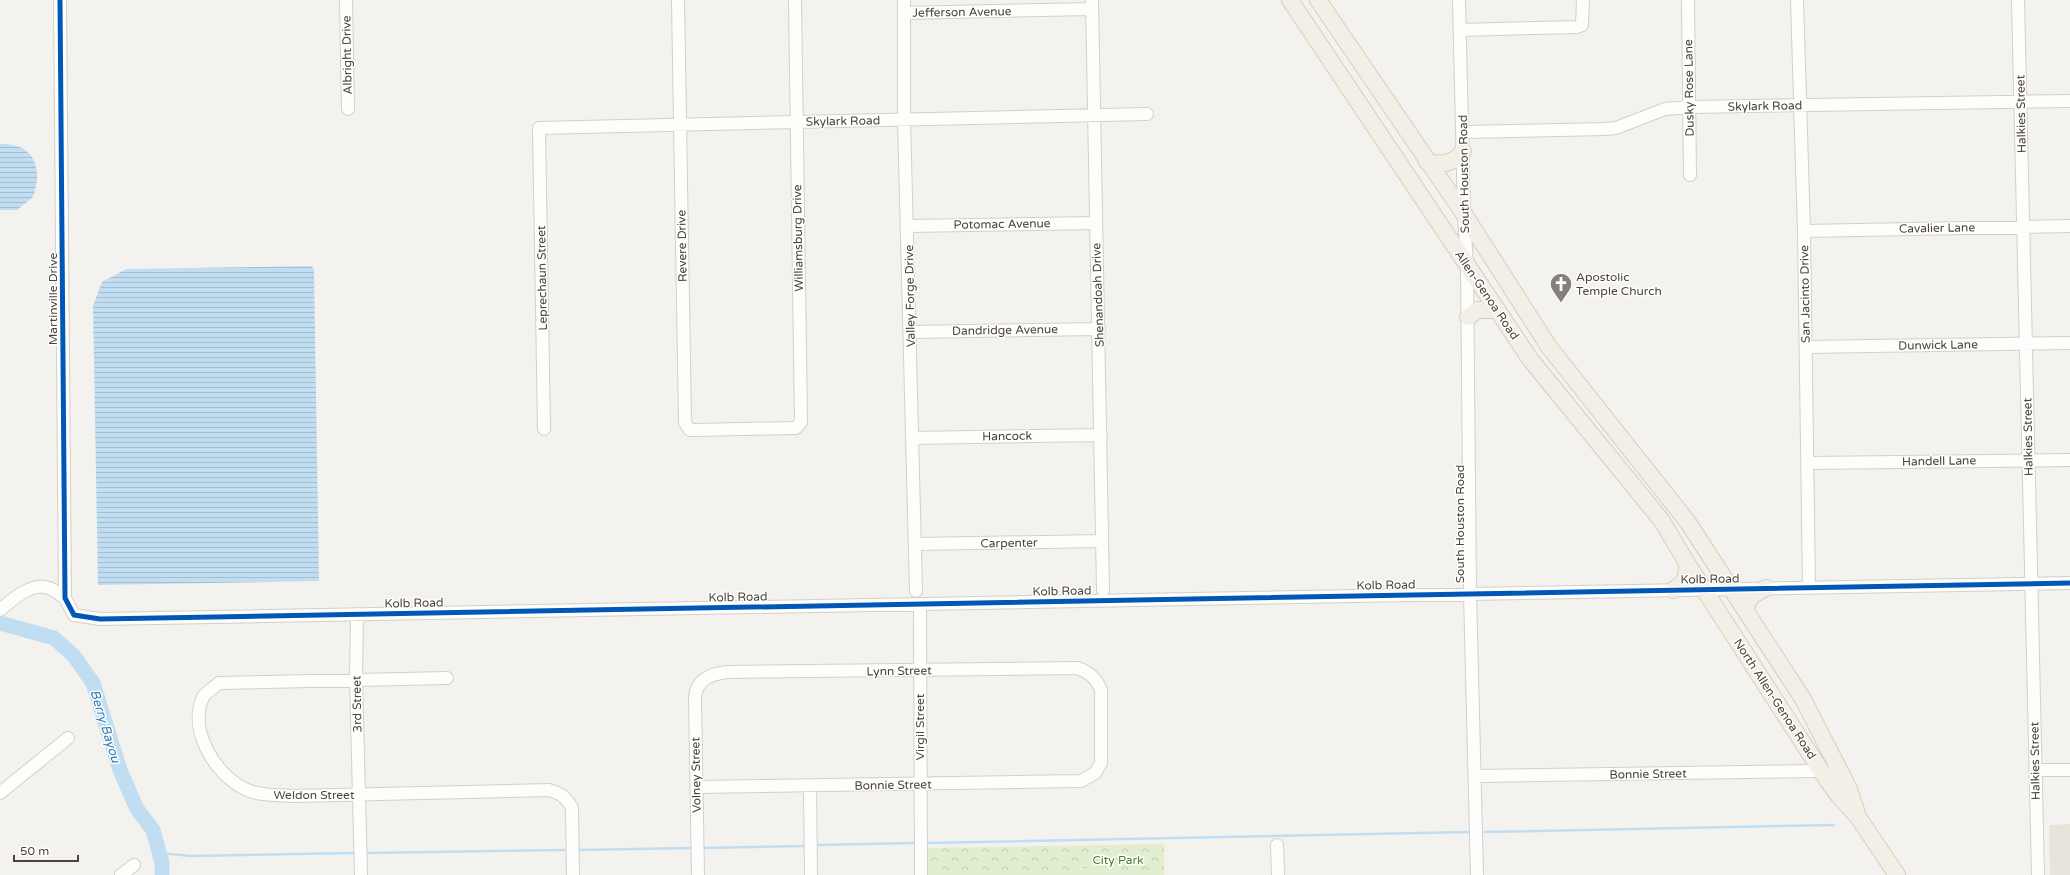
<svg xmlns="http://www.w3.org/2000/svg" width="2070" height="875" font-family="'Varela Round',sans-serif">
<style>
.residential{fill:#e7e4dc}
.park{fill:url(#park-crowns)}
.pitch{fill:#e1eecf}
.water{fill:url(#water-rules)}
.lines{fill:none;stroke-linecap:round;stroke-linejoin:round}
.stream{stroke:#c0ddf1;stroke-width:2.5}
.river{stroke:#c0ddf1;stroke-width:15}
.minor-casing{stroke:#d2d0cb;stroke-width:14}
.major-casing{stroke:#d6cebb;stroke-width:18}
.minor{stroke:#fdfdfc;stroke-width:12}
.major{stroke:#f2efe6;stroke-width:16}
.cycleway-casing{stroke:#fff;stroke-width:8}
.cycleway{stroke:#0057b8;stroke-width:5}
.labels{text-anchor:middle;stroke-width:3;stroke-linejoin:round;paint-order:stroke}
.street-label{font-size:12px;fill:#4b4439;stroke:#fff}
.poi-label{font-size:12px;fill:#4b4439;stroke:#fff;text-anchor:start}
.park-label{font-size:12px;fill:#4a7f2a;stroke:#fff}
.water-label{font-size:13px;font-style:italic;fill:#2e7ab2;stroke:#fff}
</style>
<defs>
<pattern id="park-crowns" width="20" height="18" patternUnits="userSpaceOnUse"><rect width="20" height="18" fill="#e1eecf"/><path d="M2 6a3 3 0 1 1 6 0M12 15a3 3 0 1 1 6 0" fill="none" stroke="#c3cdb2"/></pattern>
<pattern id="water-rules" width="6" height="5" patternUnits="userSpaceOnUse"><rect width="6" height="5" fill="#c0ddf1"/><path d="M0 2.5h6" fill="none" stroke="#a6bfcf"/></pattern>
</defs>
<rect width="100%" height="100%" fill="#f4f2ee"/>
<path class="residential" d="M2070,824V875H2050L2049,825Z"/>
<path class="park" d="M1164,844V875H927V848Z"/>
<path class="pitch" d="M1119,867L1120,875H1079V868Z"/>
<path class="water" d="M0,144C20,143 36,152 37,174C38,181 35,190 33,197L17,210H0Z
M311,266L314,269L319,581L98,585L93,306L102,282L126,269Z"/>
<g class="lines">
<path class="stream" d="M1485,832L1834,825
M928,843L1470,832
M818,845L914,843
M705,848L804,846
M579,850L690,848
M159,853L192,856L353,853
M367,853L565,850"/>
<path class="river" d="M0,623L54,638L74,656L93,683L120,770L137,809L153,830L162,863V875"/>
<g class="minor-casing">
<path id="minor" d="M60,0L65,598L74,615L100,619L2070,583
M346,0L348,109
M678,0L685,423L690,430H694L793,428H796L801,422L795,0
M904,0V119L916,591
M1092,0L1103,590
M1459,0L1464,214L1467,266L1470,593L1477,875
M1688,0L1690,175
M1797,0L1804,231L1809,587
M2018,0L2038,875
M904,13L1092,9
M1460,30L1577,27L1582,25L1583,0
M1463,132L1605,129L1616,128L1665,109L1689,107L2070,101
M908,226L1096,223
M1804,231L2070,226
M910,332L1099,329
M1806,347L2070,343
M544,429L539,128L1147,114
M913,438L1101,435
M1808,463L2070,460
M915,544L1102,541
M920,604L921,875
M0,610C13,599 31,582 49,588C55,590 60,595 65,598
M357,614L356,679L361,875
M447,678L219,683C215,687 206,692 203,697C188,731 215,774 245,789C260,796 278,795 293,796L549,790C560,793 566,797 572,808L573,875
M2035,770H2070
M1476,776L1821,771
M810,786L811,875
M697,787L1081,781L1095,773L1101,763V690C1096,678 1089,672 1077,668L727,672C711,674 696,679 695,698L698,875
M0,793L68,738
M1277,845L1278,875
M121,875L134,865"/>
</g>
<g class="major-casing">
<path id="major" d="M1290,0L1530,359L1662,521L1687,563L1821,771L1838,795L1858,817L1897,875
M1318,0L1464,214L1549,347L1687,521L1803,699L1849,789L1857,813
M1427,162C1442,165 1454,164 1463,151
M1468,317L1478,310H1497
M1673,590C1686,582 1687,577 1687,563
M1746,611C1747,597 1754,594 1766,588"/>
</g>
<use href="#minor" class="minor"/>
<use href="#major" class="major"/>
<g class="cycleway-casing">
<path id="cycleway" d="M60,0L65,598L74,615L100,619L2070,583"/>
</g>
<use href="#cycleway" class="cycleway"/>
</g>
<defs>
<g id="church-pin" transform="scale(1.15)"><path d="M0 17L-7.5 6A9.5 9.5 0 1 1 7.5 6Z" fill="#868178" stroke="#fff"/><path d="M-1.2-6h2.4v3.5h3.3v2.4h-3.3V6h-2.4V-.1h-3.3v-2.4h3.3Z" fill="#fff"/></g>
</defs>
<g fill-rule="evenodd">
<use href="#church-pin" x="1561" y="284"/>
</g>
<g class="labels">
<g class="street-label">
<text transform="translate(962 12) rotate(-1)" y="4">Jefferson Avenue</text>
<text transform="translate(347 55) rotate(-91)" y="4">Albright Drive</text>
<text transform="translate(1689 88) rotate(-91)" y="4">Dusky Rose Lane</text>
<text transform="translate(1765 106) rotate(-1)" y="4">Skylark Road</text>
<text transform="translate(2021 114) rotate(-91)" y="4">Halkies Street</text>
<text transform="translate(843 121) rotate(-1)" y="4">Skylark Road</text>
<text transform="translate(1464 174) rotate(-91)" y="4">South Houston Road</text>
<text transform="translate(1002 224) rotate(-1)" y="4">Potomac Avenue</text>
<text transform="translate(1937 228) rotate(-1)" y="4">Cavalier Lane</text>
<text transform="translate(798 238) rotate(-91)" y="4">Williamsburg Drive</text>
<text transform="translate(682 246) rotate(-91)" y="4">Revere Drive</text>
<text transform="translate(542 278) rotate(-91)" y="4">Leprechaun Street</text>
<text transform="translate(1805 294) rotate(-91)" y="4">San Jacinto Drive</text>
<text transform="translate(1098 295) rotate(-92)" y="4">Shenandoah Drive</text>
<text transform="translate(1487 295) rotate(56)" y="4">Allen-Genoa Road</text>
<text transform="translate(910 296) rotate(-91)" y="4">Valley Forge Drive</text>
<text transform="translate(53 299) rotate(-90)" y="4">Martinville Drive</text>
<text transform="translate(1005 330) rotate(-1)" y="4">Dandridge Avenue</text>
<text transform="translate(1938 345) rotate(-1)" y="4">Dunwick Lane</text>
<text transform="translate(1007 436) rotate(-1)" y="4">Hancock</text>
<text transform="translate(2028 437) rotate(-91)" y="4">Halkies Street</text>
<text transform="translate(1939 461) rotate(-1)" y="4">Handell Lane</text>
<text transform="translate(1460 524) rotate(-90)" y="4">South Houston Road</text>
<text transform="translate(1009 543) rotate(-1)" y="4">Carpenter</text>
<text transform="translate(1710 579) rotate(-1)" y="4">Kolb Road</text>
<text transform="translate(1386 585) rotate(-1)" y="4">Kolb Road</text>
<text transform="translate(1062 591) rotate(-1)" y="4">Kolb Road</text>
<text transform="translate(738 597) rotate(-1)" y="4">Kolb Road</text>
<text transform="translate(414 603) rotate(-1)" y="4">Kolb Road</text>
<text transform="translate(899 671) rotate(-1)" y="4">Lynn Street</text>
<text transform="translate(1775 699) rotate(57)" y="4">North Allen-Genoa Road</text>
<text transform="translate(357 704) rotate(-91)" y="4">3rd Street</text>
<text transform="translate(920 727) rotate(-90)" y="4">Virgil Street</text>
<text transform="translate(2035 761) rotate(-91)" y="4">Halkies Street</text>
<text transform="translate(1648 774) rotate(-1)" y="4">Bonnie Street</text>
<text transform="translate(696 775) rotate(-91)" y="4">Volney Street</text>
<text transform="translate(893 785) rotate(-1)" y="4">Bonnie Street</text>
<text x="314" y="799">Weldon Street</text>
</g>
<g class="poi-label">
<text x="1576" y="281">Apostolic<tspan x="1576" dy="14">Temple Church</tspan></text>
</g>
<g class="park-label">
<text x="1118" y="864">City Park</text>
</g>
<g class="water-label">
<text transform="translate(106 726) rotate(73)" y="5">Berry Bayou</text>
</g>
</g>
<path d="M14 855v6h64v-6" fill="none" stroke="#4b4439" stroke-width="2"/>
<text x="20" y="855" font-size="12" fill="#4b4439" stroke="#ffffff" stroke-width="3" paint-order="stroke">50 m</text>
</svg>
